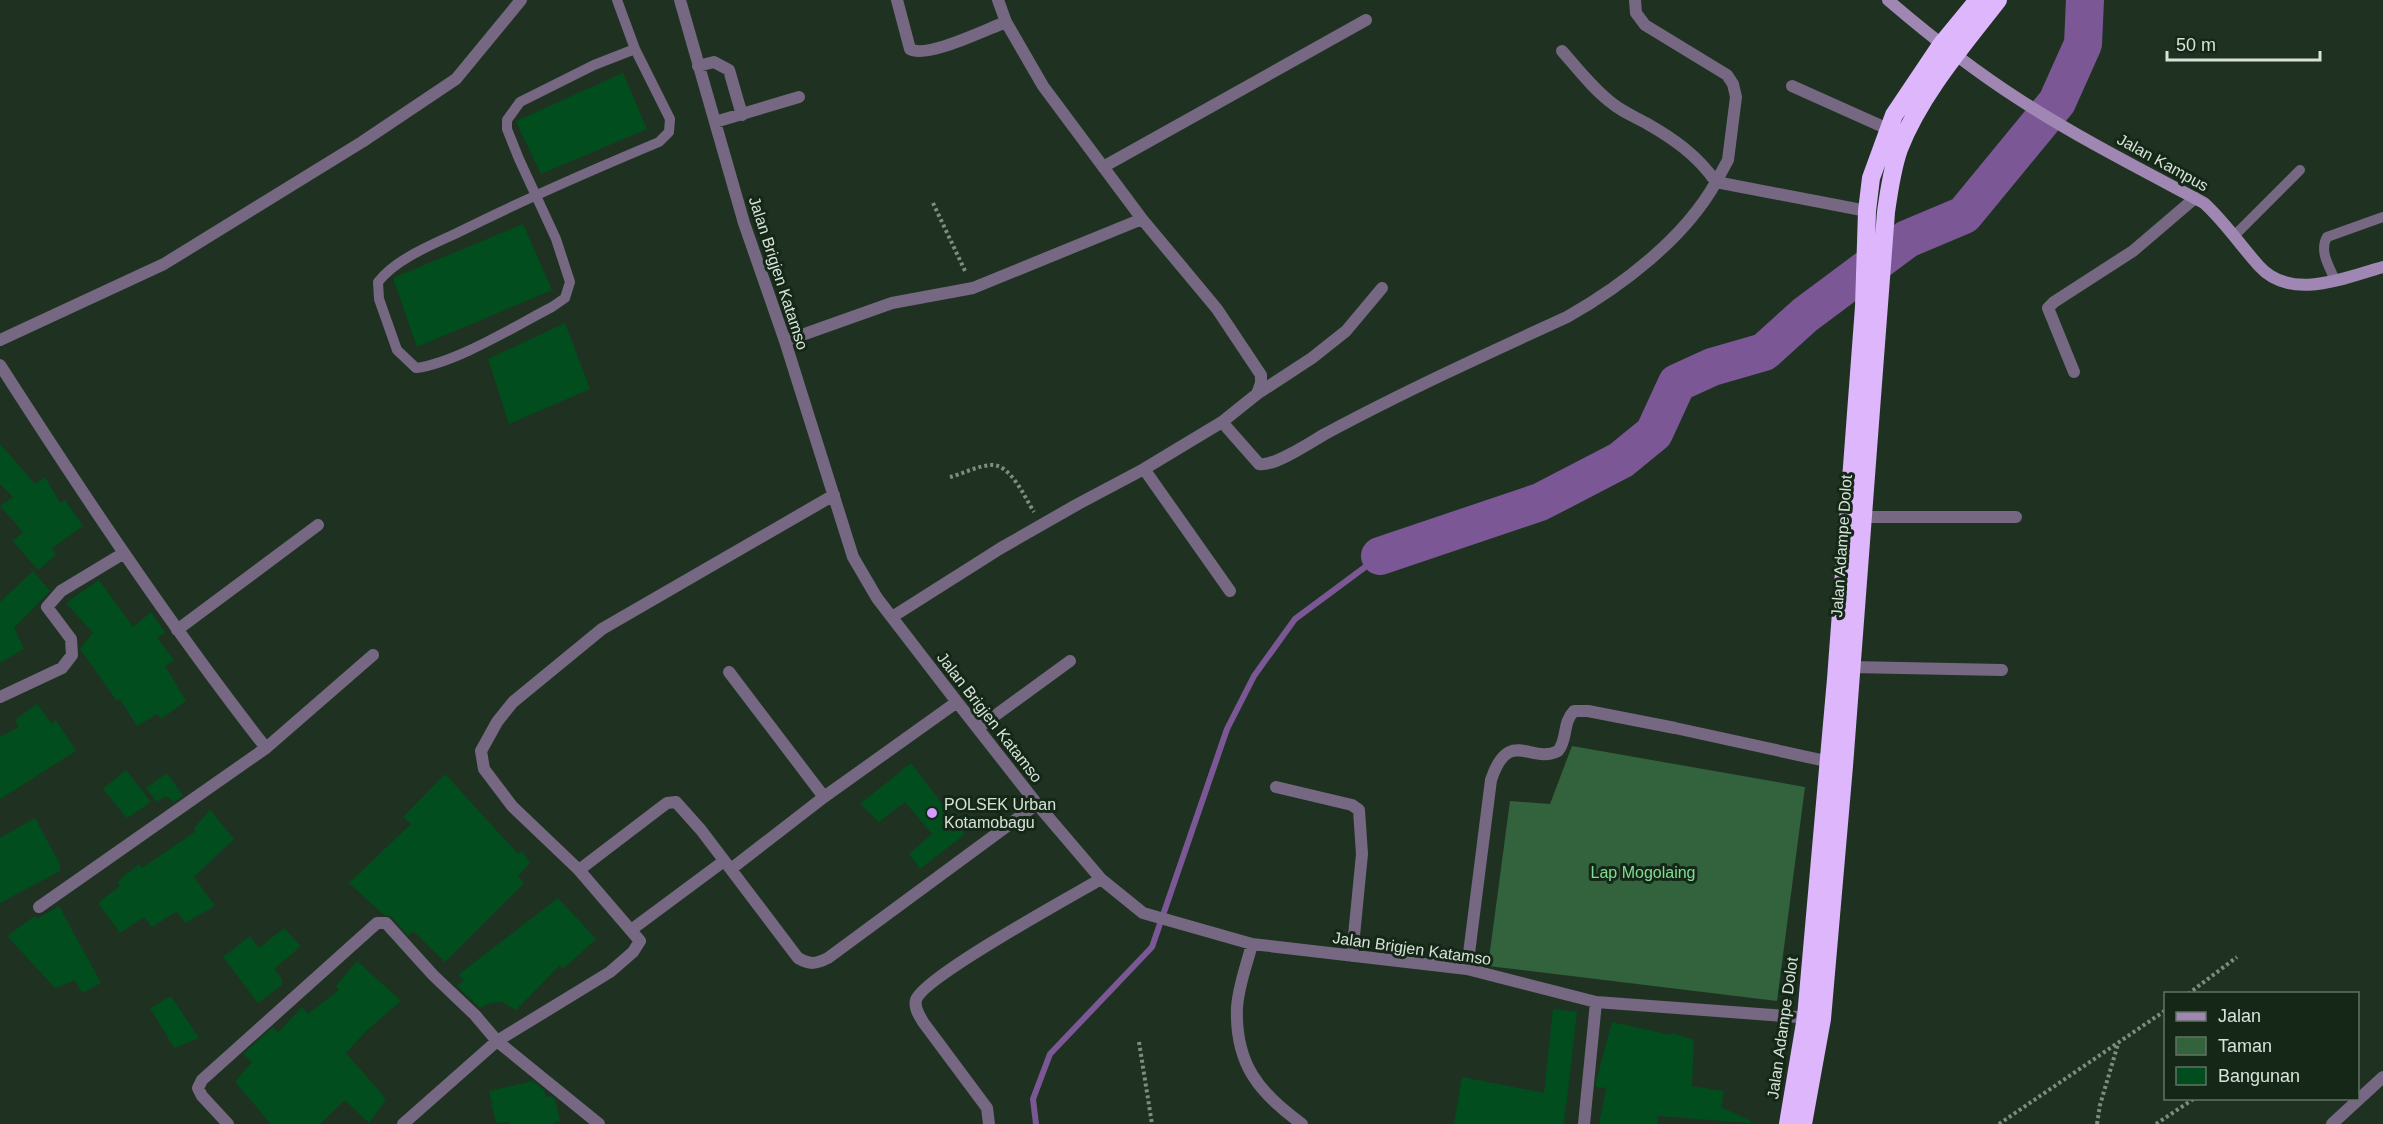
<svg xmlns="http://www.w3.org/2000/svg" width="2383" height="1124" font-family="Arial,sans-serif">
<style>
.green{fill:#32633c}
.lines{fill:none;stroke-linecap:round;stroke-linejoin:round}
.stream{stroke:#7c5795;stroke-width:6}
.river{stroke:#7c5795;stroke-width:38}
.building{fill:#014d1d}
.path{stroke:#7e8d80;stroke-width:4;stroke-dasharray:3 3;stroke-linecap:butt}
.lane{stroke:#766782;stroke-width:10}
.street{stroke:#766782;stroke-width:12}
.secondary{stroke:#a087b3;stroke-width:12}
.highway{stroke:#deb6fb;stroke-width:18}
.poi-dot{fill:#d49cfb;stroke:#152818;stroke-width:2}
.labels{text-anchor:middle;stroke-width:6;stroke-linejoin:round;paint-order:stroke}
.street-label{font-size:16px;fill:#d7e2d8;stroke:#152818}
.poi-label{font-size:16px;fill:#d7e2d8;stroke:#152818;text-anchor:start}
.park-label{font-size:16px;fill:#82dc94;stroke:#152818}
</style>
<rect width="100%" height="100%" fill="#1f3222"/>
<path class="green" d="M1572,746L1805,787L1777,1001L1488,966L1510,801L1550,804Z"/>
<g class="lines">
<path class="stream" d="M1036,1124L1033,1099L1050,1054L1152,947L1227,729L1254,676L1295,619L1380,556"/>
<path class="river" d="M1380,556L1540,502L1621,460L1654,433L1677,383L1712,367L1764,352L1805,315L1907,239L1964,215L2057,102L2083,44L2085,0"/>
</g>
<path class="building" d="M623,73L647,129L541,174L516,121Z
M523,224L552,290L417,347L393,278Z
M565,323L590,389L509,424L488,359Z
M0,444L35,484L45,477L60,503L65,500L83,526L52,548L56,555L38,570L13,541L23,532L0,506L13,497L0,484Z
M33,571L50,591L14,628L24,649L0,663V602Z
M99,580L133,627L151,612L165,633L157,638L174,660L165,666L186,701L161,719L157,714L137,726L120,699L117,701L80,649L93,633L66,603Z
M37,704L52,724L56,720L76,751L0,799V737L19,727L15,720Z
M911,763L965,834L920,869L909,854L932,834L905,802L879,822L860,804Z
M126,770L151,802L127,818L103,789Z
M167,773L183,796L174,802L166,796L157,802L146,788Z
M445,774L518,854L522,851L530,863L518,876L524,883L445,962L413,931L408,936L392,917L384,915L349,883L411,824L403,817Z
M210,810L234,839L194,877L215,906L185,923L177,911L152,927L144,917L120,933L98,903L120,886L117,882L139,864L142,868L196,831L194,828Z
M35,818L60,864V871L0,903V838Z
M558,898L596,939L563,969L560,965L516,1010L502,1002L490,1003L480,1008L457,986L464,980L458,975Z
M59,906L101,983L82,993L75,980L55,988L7,936L35,916L37,919Z
M284,928L301,946L274,969L282,979V985L258,1003L223,957L250,936L259,948Z
M357,961L401,1001L366,1031L346,1053L386,1099L369,1123L345,1100L320,1124H271L235,1082L252,1062L243,1054L273,1027L278,1033L302,1007L308,1014L339,990L336,986Z
M171,996L199,1038L174,1048L150,1008Z
M1553,1009L1577,1012L1564,1124H1454L1462,1077L1544,1093Z
M1612,1022L1671,1035L1672,1033L1694,1040L1692,1086L1724,1091L1721,1107L1751,1121V1123L1658,1116L1657,1124H1599L1606,1088L1596,1087V1082Z
M533,1081L544,1090L546,1097L551,1096L555,1099L560,1121L554,1122V1124H510L509,1122L496,1123L489,1091Z"/>
<g class="lines">
<path class="path" d="M933,203L966,273
M950,477C962,474 977,466 991,465C1011,464 1025,498 1034,512
M2188,994L2237,957
M1139,1042L1152,1124
M1999,1124L2166,1010
M2097,1124L2100,1105L2118,1044
M2156,1124L2195,1098"/>
<path class="lane" d="M617,0L635,49L594,65L520,102L507,120V129L519,159L556,239L570,282L565,298L552,307C515,326 456,363 416,368L397,350L379,299L378,282C397,258 432,245 459,232C525,199 592,170 659,142L669,132L670,119L635,49
M2234,236L2300,170
M2335,280C2329,266 2319,251 2327,237L2383,217"/>
<path class="street" d="M680,0L744,223L785,341L853,557L877,598L957,702L1037,804L1101,879L1143,913L1252,944L1467,969L1596,1002L1812,1018
M897,0L910,49C927,59 987,29 1006,22
M1562,51C1578,69 1593,89 1613,104C1623,112 1635,117 1646,123C1674,139 1697,155 1716,182L1728,160L1736,97L1733,84L1727,75L1645,25L1636,13L1635,0
M698,66L714,62L729,70L742,115
M1792,86L1888,129
M715,122L799,97
M1103,167L1366,20
M0,340L164,264L362,142L456,79L521,0
M785,341L892,303L973,288L1142,219
M0,365C84,496 170,625 266,748
M2074,372L2048,308L2054,302L2133,251L2195,198
M1257,394L1312,358L1346,331L1382,288
M1222,422L1259,464C1274,467 1311,442 1325,434C1403,392 1486,354 1567,317C1622,286 1685,238 1716,182L1867,211
M1144,469L1230,591
M1863,517H2016
M892,617L1001,548L1078,504L1144,469L1222,422L1257,394L1261,383V375L1217,309L1142,219L1043,86L1006,22L998,0
M177,630L318,525
M1851,667L2002,670
M729,672L824,797
M0,697L62,668L72,655L71,639L47,607L61,591L124,553
M978,728L1070,661
M1276,787L1352,805L1359,810L1362,854L1352,956
M731,869L824,797L957,702
M579,870L659,809L667,803L676,802L701,830L798,958C810,965 816,964 828,958L1037,804
M39,907L266,748L373,655
M631,930L724,861
M1252,944C1247,964 1238,987 1237,1008C1235,1064 1259,1093 1302,1124
M1467,969L1491,780C1509,726 1531,765 1558,751C1568,739 1562,723 1574,711H1588L1675,728L1835,763
M228,1124L202,1096L198,1088L202,1080L377,923H386L433,975L475,1015L497,1041L599,1124
M403,1124L497,1041L610,972L633,952L640,941L579,870L512,806L484,769L481,751L497,722L513,702L602,629L834,495
M989,1124L987,1108L923,1022C919,1015 914,1008 916,1000C923,977 1072,896 1101,879
M1584,1124L1596,1002
M2332,1124L2383,1077"/>
<path class="secondary" d="M1888,0C1930,36 1973,70 2020,100C2079,138 2142,170 2204,203C2225,222 2240,245 2259,266C2291,302 2346,277 2383,267"/>
<path class="highway" d="M1788,1124L1806,1017L1836,679L1864,307L1867,211L1871,178L1894,115L1941,45L1978,0
M1803,1124L1822,1019L1844,766L1886,212C1889,191 1892,169 1899,149C1920,95 1963,45 1998,0"/>
</g>
<circle class="poi-dot" cx="932" cy="813" r="6"/>
<g class="labels">
<g class="street-label">
<text transform="translate(2163 162) rotate(29)" y="6">Jalan Kampus</text>
<text transform="translate(779 273) rotate(72)" y="6">Jalan Brigjen Katamso</text>
<text transform="translate(1841 546) rotate(-86)" y="6">Jalan Adampe Dolot</text>
<text transform="translate(990 717) rotate(52)" y="6">Jalan Brigjen Katamso</text>
<text transform="translate(1412 948) rotate(8)" y="6">Jalan Brigjen Katamso</text>
<text transform="translate(1782 1028) rotate(-82)" y="6">Jalan Adampe Dolot</text>
</g>
<g class="poi-label">
<text x="944" y="810">POLSEK Urban<tspan x="944" dy="18">Kotamobagu</tspan></text>
</g>
<g class="park-label">
<text x="1643" y="878">Lap Mogolaing</text>
</g>
</g>
<rect x="2164" y="992" width="195" height="108" fill="#152818" stroke="#637265" stroke-width="1.5"/>
<rect x="2176" y="1012" width="30" height="9" fill="#a087b3" stroke="#637265" stroke-width="1.5"/>
<text x="2218" y="1022" font-size="18" fill="#d7e2d8">Jalan</text>
<rect x="2176" y="1037" width="30" height="18" fill="#32633c" stroke="#637265" stroke-width="1.5"/>
<text x="2218" y="1052" font-size="18" fill="#d7e2d8">Taman</text>
<rect x="2176" y="1067" width="30" height="18" fill="#014d1d" stroke="#637265" stroke-width="1.5"/>
<text x="2218" y="1082" font-size="18" fill="#d7e2d8">Bangunan</text>
<path d="M2167 51v9h153v-9" fill="none" stroke="#d7e2d8" stroke-width="3"/>
<text x="2176" y="51" font-size="18" fill="#d7e2d8" stroke="#152818" stroke-width="4.5" paint-order="stroke">50 m</text>
</svg>
